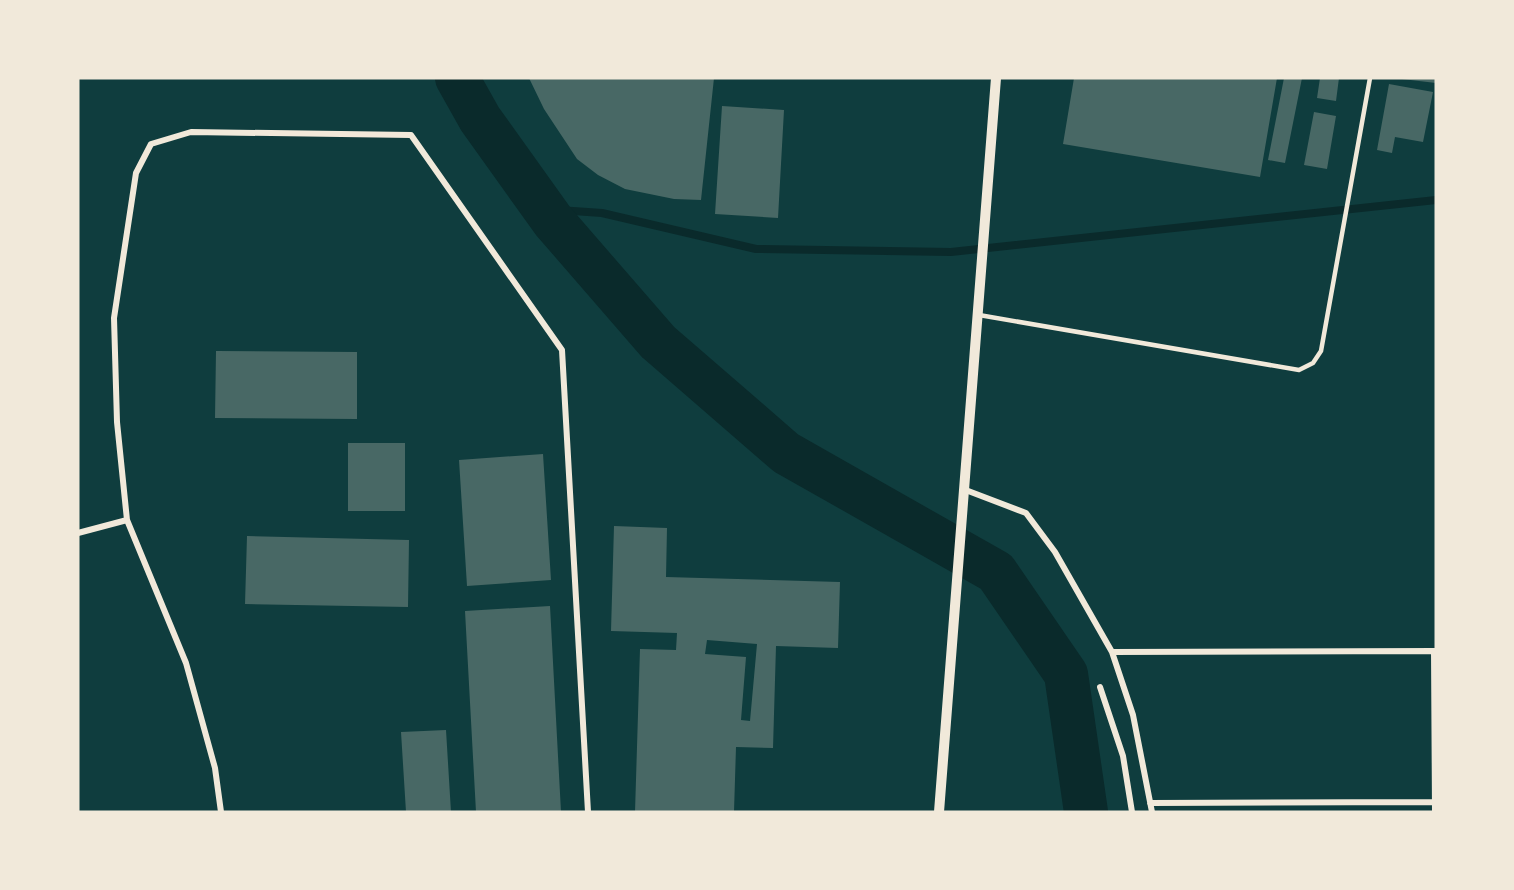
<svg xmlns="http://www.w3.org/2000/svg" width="1514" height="890" font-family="Karla,sans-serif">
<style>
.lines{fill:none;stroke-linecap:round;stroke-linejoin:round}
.stream{stroke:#0a2a2b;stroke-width:8}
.river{stroke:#0a2a2b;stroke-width:44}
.building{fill:#486865;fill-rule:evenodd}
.service{stroke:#f1e9da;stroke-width:4.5}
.minor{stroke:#f1e9da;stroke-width:6}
.tertiary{stroke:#f1e9da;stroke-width:10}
</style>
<rect width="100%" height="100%" fill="#0f3d3e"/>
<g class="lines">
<path class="stream" d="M544,209L602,213L756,249L951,252L1436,200"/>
<path class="river" d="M457,78L480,119L553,221L658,342L786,453L996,572L1066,674L1086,812"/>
</g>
<path class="building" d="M529,78H714L701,200L674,199L625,189L598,175L577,159L544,109Z
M1074,78H1277L1260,177L1063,144Z
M1284,78H1302L1285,163L1268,160Z
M1320,78H1339L1336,101L1317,98Z
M1402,78H1436V83L1402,79Z
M1389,84L1433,92L1423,142L1395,137L1392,153L1377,150Z
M722,106L784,110L778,218L715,214Z
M1314,112L1336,116L1327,169L1304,165Z
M216,351L357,352V419L215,418Z
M348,443H405V511H348Z
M543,454L551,580L467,586L459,460Z
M614,526L667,528L666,577L840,582L838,648L776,646L773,748L736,747L734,812H635L640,649L676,650L677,633L611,631ZM707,640L757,644L750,721L741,720L746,657L705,654Z
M247,536L409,540L408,607L245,604Z
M550,606L561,812H476L465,611Z
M446,730L451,812H406L401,732Z"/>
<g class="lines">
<path class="service" d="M979,315L1299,370L1313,363L1321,351L1370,78"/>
<path class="minor" d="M963,489L1026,513L1055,552L1112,652L1133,715L1152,812
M78,533L127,520
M1434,651L1435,812
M1112,652L1436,651
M1100,687L1123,756L1132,812
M1150,803L1435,802
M221,812L215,768L186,663L127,520L117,422L114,318L136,173L151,144L191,132L411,135L562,350L588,812"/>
<path class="tertiary" d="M939,812L996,78"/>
</g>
<rect width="1514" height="890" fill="none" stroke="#f1e9da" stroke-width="159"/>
</svg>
